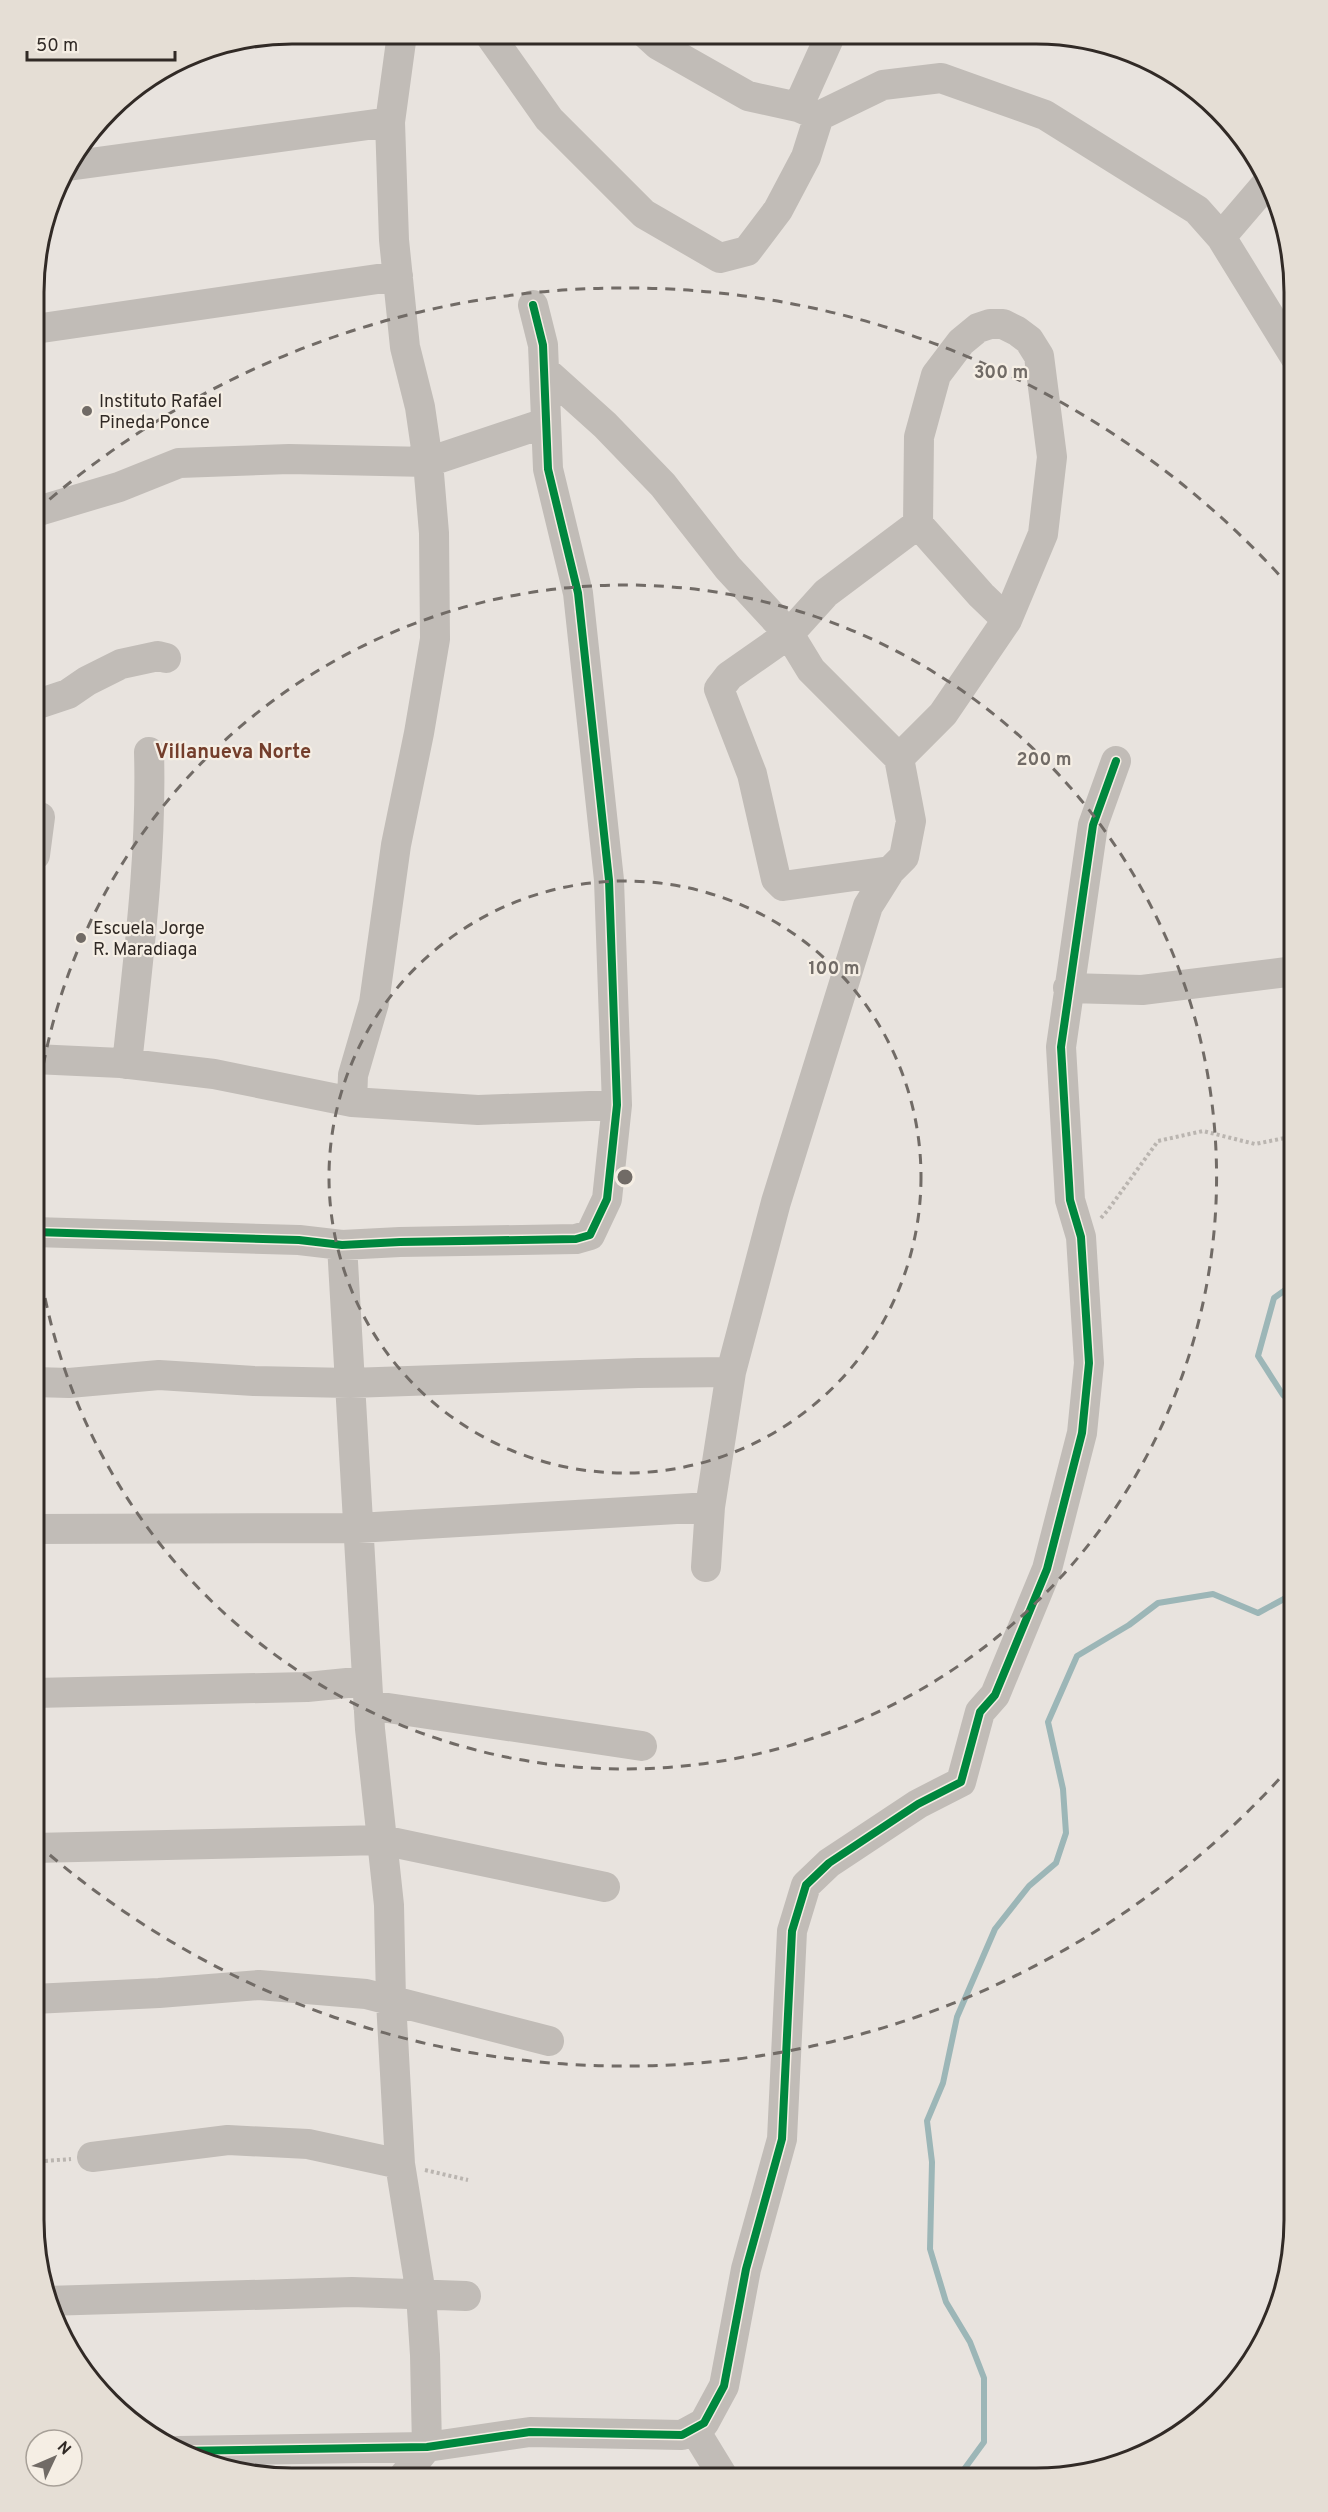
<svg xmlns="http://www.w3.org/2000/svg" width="1328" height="2512" font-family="Overpass,sans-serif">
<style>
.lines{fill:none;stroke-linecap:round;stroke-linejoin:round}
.stream{stroke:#9cb6b7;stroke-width:6}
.path{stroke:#bab5b0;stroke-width:4;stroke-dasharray:3 3;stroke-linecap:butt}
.minor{stroke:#c1bcb7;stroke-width:30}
.cycleway-casing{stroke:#f5eee4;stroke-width:11}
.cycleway{stroke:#00873e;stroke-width:8}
.ring{fill:none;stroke:#716b66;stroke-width:3;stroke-dasharray:10 8}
.poi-dot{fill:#716b66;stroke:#f5eee4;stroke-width:2}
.labels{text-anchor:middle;stroke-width:4.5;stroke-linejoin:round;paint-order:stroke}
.poi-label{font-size:18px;fill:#312a26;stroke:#f5eee4;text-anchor:start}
.neighbourhood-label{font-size:20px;font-weight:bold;fill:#743e2b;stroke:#f5eee4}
.rim{fill:none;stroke:#312a26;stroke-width:3}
.centre{fill:#716b66;stroke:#f5eee4;stroke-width:3}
.ring-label{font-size:18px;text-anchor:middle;font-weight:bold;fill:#716b66;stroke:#f5eee4;stroke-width:4.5;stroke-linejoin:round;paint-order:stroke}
</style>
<rect width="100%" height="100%" fill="#e8e3de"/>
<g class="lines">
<path class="stream" d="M1295,1405L1283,1395L1258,1356L1274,1298L1295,1283
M957,2479L984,2442V2378L970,2342L946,2302L930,2249L932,2162L927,2121L943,2083L957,2017L995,1929L1029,1886L1056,1863L1066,1833L1063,1789L1048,1722L1077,1656L1129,1625L1158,1603L1213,1594L1258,1613L1295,1593"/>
<path class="path" d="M1101,1218L1108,1210L1158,1141L1203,1131L1255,1144L1295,1136
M33,2162L71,2159
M425,2170L468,2180"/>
<path class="minor" d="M489,34L549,119L644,214L720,258L747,251L778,210L806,157L819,116
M647,35L658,45L748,96L798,107L819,116L883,85L941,78L1045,115L1197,210L1221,237L1295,357
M798,107L830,36
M68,166L390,122
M1221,237L1268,182
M35,329L398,276
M545,371L605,425L663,485L728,568L789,634L811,670L899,758L911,821L904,857L890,871L868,906L776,1202L731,1372L710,1507L706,1567
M35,512L119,487L179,463L289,459L428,462L545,423
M35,705L68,694L87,681L121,664L158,656L166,658
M899,758L943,714L1007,620L1043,534L1052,457L1039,356L1029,340L1017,331L1003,324H990L978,328L961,342L936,375L919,437L918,524L981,595L1007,620
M35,855L40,817
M890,871L783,886L776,879L752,774L719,689L729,676L789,634L826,593L918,524
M1068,988L1142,990L1295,971
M34,1059L121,1063L214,1074L352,1102L478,1110L617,1105
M127,1064C138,960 152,856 149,752
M352,1102L353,1075L374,1003L396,845L419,733L435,639L434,533L428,462L420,407L405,347L394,240L390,122L402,34
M34,1232L299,1240L342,1245L400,1242L576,1239L590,1235L607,1199L617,1105L609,880L578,593L548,469L543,345L533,305
M342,1245L370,1729L389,1905L391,2001L400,2164L421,2294L425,2355L427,2447L403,2477
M34,1382L69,1383L159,1375L254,1381L350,1383L638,1373L731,1372
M34,1529L358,1528L710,1507
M34,1693L307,1687L367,1681
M368,1705L642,1746
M33,1848L382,1840L605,1887
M33,1999L159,1993L259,1985L366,1994L549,2041
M92,2157L228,2140L308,2144L400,2164
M46,2301L352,2292L466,2296
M694,2429L724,2478
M178,2451L427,2447L530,2432L682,2435L704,2423L724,2386L746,2269L782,2139L792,1931L806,1885L829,1863L918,1804L961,1782L980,1712L995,1695L1047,1569L1082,1433L1089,1363L1081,1237L1070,1200L1061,1047L1093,825L1116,761"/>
<g class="cycleway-casing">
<path id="cycleway" d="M34,1232L299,1240L342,1245L400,1242L576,1239L590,1235L607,1199L617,1105L609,880L578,593L548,469L543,345L533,305
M178,2451L427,2447L530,2432L682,2435L704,2423L724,2386L746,2269L782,2139L792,1931L806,1885L829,1863L918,1804L961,1782L980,1712L995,1695L1047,1569L1082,1433L1089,1363L1081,1237L1070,1200L1061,1047L1093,825L1116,761"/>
</g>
<use href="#cycleway" class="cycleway"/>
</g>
<g class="ring">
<circle cx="625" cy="1177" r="296"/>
<path d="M34 1136A592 592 0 1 1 34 1218"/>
<path d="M1291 1766A889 889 0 0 1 36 1843M36 511A889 889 0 0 1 1291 588"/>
</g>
<g class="poi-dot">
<circle cx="87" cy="411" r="6"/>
<circle cx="81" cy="938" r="6"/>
</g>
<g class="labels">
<g class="poi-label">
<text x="99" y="407">Instituto Rafael<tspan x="99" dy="21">Pineda Ponce</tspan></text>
<text x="93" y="934">Escuela Jorge<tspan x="93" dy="21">R. Maradiaga</tspan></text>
</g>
<g class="neighbourhood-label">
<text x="233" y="758">Villanueva Norte</text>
</g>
</g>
<path d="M0 0H1328V2512H0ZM292 44H1036A248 248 0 0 1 1284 292V2220A248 248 0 0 1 1036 2468H292A248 248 0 0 1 44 2220V292A248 248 0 0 1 292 44Z" fill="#e5ded5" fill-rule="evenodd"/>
<path class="rim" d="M292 44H1036A248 248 0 0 1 1284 292V2220A248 248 0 0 1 1036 2468H292A248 248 0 0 1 44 2220V292A248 248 0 0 1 292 44Z"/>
<circle cx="625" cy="1177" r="9" class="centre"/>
<g class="ring-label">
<text x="1001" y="378">300 m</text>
<text x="1044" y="765">200 m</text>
<text x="834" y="974">100 m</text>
</g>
<g transform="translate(54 2458) rotate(46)"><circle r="28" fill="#f5eee4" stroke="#a7a098" stroke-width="1.5"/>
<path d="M0-4.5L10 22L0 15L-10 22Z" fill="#716b66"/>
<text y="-9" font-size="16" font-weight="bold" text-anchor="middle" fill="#312a26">N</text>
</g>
<path d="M27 51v9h148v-9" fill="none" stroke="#312a26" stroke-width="3"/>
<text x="36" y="51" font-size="18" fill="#312a26" stroke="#f5eee4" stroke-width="4.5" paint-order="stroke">50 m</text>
</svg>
